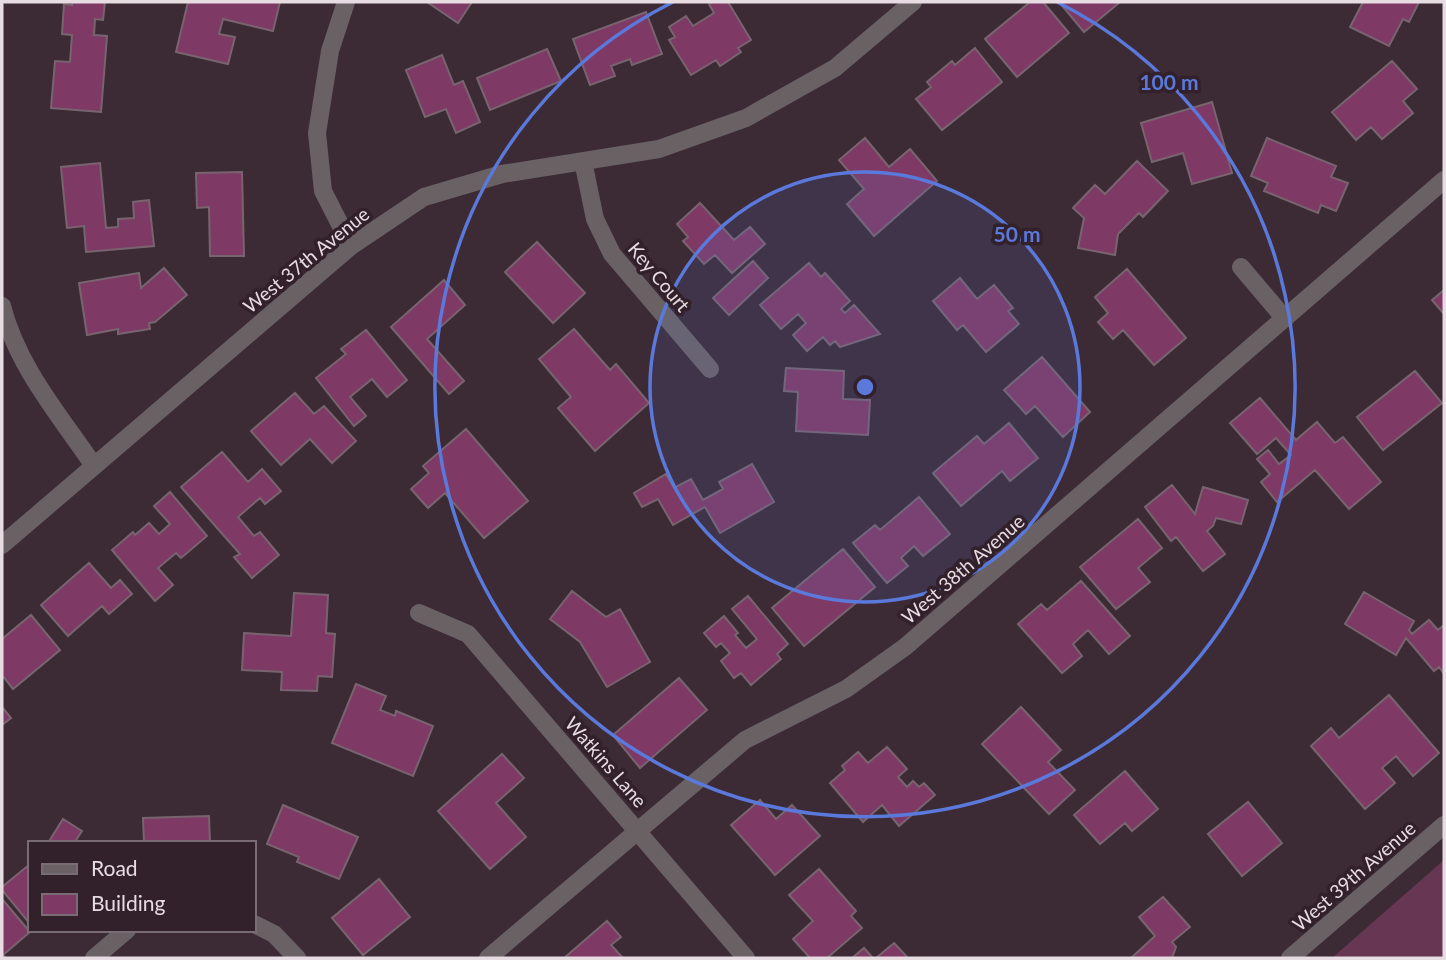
<svg xmlns="http://www.w3.org/2000/svg" width="1446" height="960" font-family="Lato,sans-serif">
<style>
.green{fill:#663653}
.building{fill:#7f3965;stroke:#77646f;stroke-width:2}
.lines{fill:none;stroke-linecap:round;stroke-linejoin:round}
.minor{stroke:#6a6165;stroke-width:18}
.ring{fill:none;stroke:#5a79db;stroke-width:3.5}
.labels{text-anchor:middle;stroke-width:7;stroke-linejoin:round;paint-order:stroke}
.street-label{font-size:19px;fill:#e7dce2;stroke:#32212b}
.centre{fill:#5a79db;stroke:#32212b;stroke-width:3.5}
.ring-label{font-size:21px;text-anchor:middle;font-weight:bold;fill:#5a79db;stroke:#32212b;stroke-width:7;stroke-linejoin:round;paint-order:stroke}
</style>
<rect width="100%" height="100%" fill="#3c2b35"/>
<path class="green" d="M1444,860V958H1332Z"/>
<path class="building" d="M72,2H105L103,20L95,19L94,35L107,36L101,112L51,108L55,61L70,62L72,35L62,34L64,4L72,5Z
M188,2H280L273,31L223,19L219,34L235,37L228,64L176,52Z
M427,2H472L458,23Z
M712,2H728L751,40L738,48L741,52L720,66L716,60L691,75L669,40L675,37L669,27L686,16L693,26L714,13L709,4Z
M1030,2H1043L1069,33L1017,77L985,39Z
M1059,2H1120L1084,32Z
M1363,2H1419L1409,22L1403,19L1389,46L1350,27Z
M646,12L662,54L632,65L630,59L611,66L615,76L590,85L573,39Z
M975,48L1002,82L942,130L916,99L931,87L927,82L952,61L955,65Z
M547,49L561,81L490,110L477,78Z
M442,55L454,85L463,81L480,122L456,133L446,109L425,117L406,70Z
M1392,61L1417,89L1403,101L1413,113L1382,139L1371,127L1356,140L1332,112Z
M1212,102L1232,173L1192,184L1183,153L1152,162L1141,123Z
M865,138L889,167L910,149L937,181L874,236L847,204L864,189L839,160Z
M1267,138L1336,166L1331,177L1348,183L1336,211L1321,205L1318,213L1264,191L1268,183L1251,176Z
M1137,161L1168,191L1143,217L1139,213L1118,234L1115,255L1078,248L1084,218L1073,208L1095,185L1105,194Z
M100,163L106,228L118,227V219L134,218L133,202L149,200L154,246L86,252L84,226L67,228L61,167Z
M242,172L244,256H210L209,207L197,208L196,173Z
M700,203L734,240L750,227L765,244L732,273L715,255L704,264L683,241L688,237L677,224Z
M537,242L585,293L553,323L505,272Z
M753,261L768,278L729,315L713,298Z
M809,263L821,277L825,273L850,301L841,309L845,313L854,305L880,334L840,347L835,341L830,345L823,337L807,351L793,335L806,323L798,314L781,329L760,305Z
M164,268L187,295L155,322L149,323L150,329L118,334V329L87,335L79,283L139,273L141,288Z
M1127,269L1186,338L1154,365L1123,330L1113,339L1098,322L1108,313L1095,297Z
M960,278L977,299L994,285L1013,308L1008,311L1019,324L986,352L963,325L957,330L933,301Z
M444,280L465,305L427,339L464,381L449,394L391,327Z
M1444,290V314L1432,300Z
M574,329L610,370L616,364L649,403L595,451L558,408L571,397L539,359Z
M366,330L407,380L387,397L372,379L350,397L366,416L354,426L316,378L346,354L341,349Z
M1042,357L1090,412L1063,437L1035,406L1026,414L1004,390Z
M786,368L844,371L843,399L870,400L868,435L796,431L798,392L784,391Z
M1415,371L1442,403L1383,450L1357,417Z
M295,393L314,414L324,406L356,441L332,463L310,439L281,465L251,431Z
M1260,398L1296,440L1317,422L1335,443L1343,437L1381,482L1349,509L1315,470L1277,502L1261,482L1270,474L1257,459L1268,450L1279,464L1291,455L1276,438L1257,454L1230,423Z
M1009,423L1038,458L1010,481L1002,471L961,506L933,473L977,436L984,444Z
M466,429L528,501L484,538L445,493L428,508L411,489L429,473L423,466Z
M222,452L248,482L262,469L281,491L265,504L260,498L238,517L254,536L260,532L279,555L252,578L234,557L240,554L181,487Z
M752,464L774,502L720,533L705,507L673,525L658,499L642,507L634,493L666,474L674,488L691,479L703,500L723,489L719,482Z
M1172,485L1195,514L1203,487L1248,500L1241,524L1216,518L1213,526L1207,531L1225,554L1203,571L1176,537L1171,541L1145,507Z
M170,492L207,536L181,558L176,553L158,568L173,585L155,601L112,550L133,532L135,535L149,523L159,534L170,524L154,506Z
M919,497L950,534L923,556L914,546L901,558L908,566L887,583L853,543L875,525L880,530Z
M1138,519L1162,548L1138,568L1150,582L1116,609L1080,567Z
M843,549L875,587L804,646L772,608Z
M89,563L111,588L120,580L132,594L109,614L102,606L68,636L41,605Z
M1081,581L1130,636L1109,654L1088,630L1073,644L1082,656L1062,673L1018,624L1041,604L1047,610Z
M572,591L606,617L620,609L650,662L607,687L580,642L550,619Z
M1364,592L1414,621L1409,630L1412,634L1429,620L1438,630L1444,625V674L1439,667L1434,671L1406,638L1396,655L1345,624Z
M294,593L328,595L326,633L335,634L332,677L318,676L317,691L281,690L282,672L242,670L244,633L291,636Z
M748,596L788,644L777,654L781,659L751,685L741,673L734,678L721,661L730,653L721,643L716,647L704,633L724,616L738,633L735,635L746,648L757,639L732,609Z
M31,615L60,650L13,689L2,675V639Z
M679,678L707,710L640,768L613,735Z
M356,684L386,696L380,710L395,716L396,711L433,726L413,776L332,743Z
M1389,695L1439,753L1413,776L1396,756L1382,768L1395,783L1365,809L1311,746L1331,728L1339,738Z
M2,707L11,718L2,725Z
M1021,707L1061,750L1048,762L1075,790L1049,814L982,744Z
M887,747L907,769L898,777L907,787L913,781L919,787L924,783L935,795L899,826L882,805L863,822L830,783L845,770L842,766L858,752L868,763Z
M502,754L524,778L496,803L526,837L490,869L438,811Z
M1125,771L1158,809L1132,831L1125,823L1100,844L1074,815Z
M760,800L776,819L792,805L820,836L775,875L731,825Z
M1248,802L1282,843L1242,876L1208,834Z
M283,805L358,837L339,879L297,862L299,857L267,844Z
M209,816L210,843H144L143,818Z
M63,819L82,831L74,843H48Z
M30,864V924L2,890V887Z
M819,869L856,911L851,916L862,928L827,958H810L793,939L813,921L789,895Z
M379,879L410,917L363,955L332,918Z
M1163,897L1190,927L1172,942L1176,947L1172,958H1131L1155,936L1139,917Z
M2,899L30,932L3,955L6,958H2Z
M607,921L621,937L611,945L623,958H564Z
M894,943L908,958H876Z
M864,948L873,958H852Z"/>
<g class="lines">
<path class="minor" d="M346,2L330,51L317,133L323,191L351,246
M583,161L595,219L612,254L710,369
M1241,267L1285,319
M2,306C17,366 60,416 94,466
M2,545L351,246L424,197L502,174L659,149L746,118L835,68L913,2
M419,613L468,634L746,958
M254,924L274,934L297,958
M94,958L127,930
M488,958L745,740L846,689L905,647L1444,180
M1290,958L1444,825"/>
</g>
<circle cx="865" cy="387" r="215" fill="#5a79db" fill-opacity=".12"/>
<g class="ring">
<circle cx="865" cy="387" r="215"/>
<path d="M1057 2A430 430 0 1 1 673 2"/>
</g>
<g class="labels">
<g class="street-label">
<text transform="translate(306 260) rotate(-39)" y="7">West 37th Avenue</text>
<text transform="translate(659 277) rotate(50)" y="7">Key Court</text>
<text transform="translate(963 569) rotate(-41)" y="7">West 38th Avenue</text>
<text transform="translate(606 762) rotate(49)" y="7">Watkins Lane</text>
<text transform="translate(1354 876) rotate(-41)" y="7">West 39th Avenue</text>
</g>
</g>
<circle cx="865" cy="387" r="10" class="centre"/>
<g class="ring-label">
<text x="1169" y="90">100 m</text>
<text x="1017" y="242">50 m</text>
</g>
<rect width="1446" height="960" fill="none" stroke="#e7dce2" stroke-width="7"/>
<rect x="28" y="841" width="228" height="91" fill="#32212b" stroke="#7a6c74" stroke-width="2"/>
<rect x="42" y="864" width="35" height="10" fill="#6a6165" stroke="#7a6c74" stroke-width="2"/>
<text x="91" y="876" font-size="21" fill="#e7dce2">Road</text>
<rect x="42" y="894" width="35" height="21" fill="#7f3965" stroke="#7a6c74" stroke-width="2"/>
<text x="91" y="911" font-size="21" fill="#e7dce2">Building</text>
</svg>
